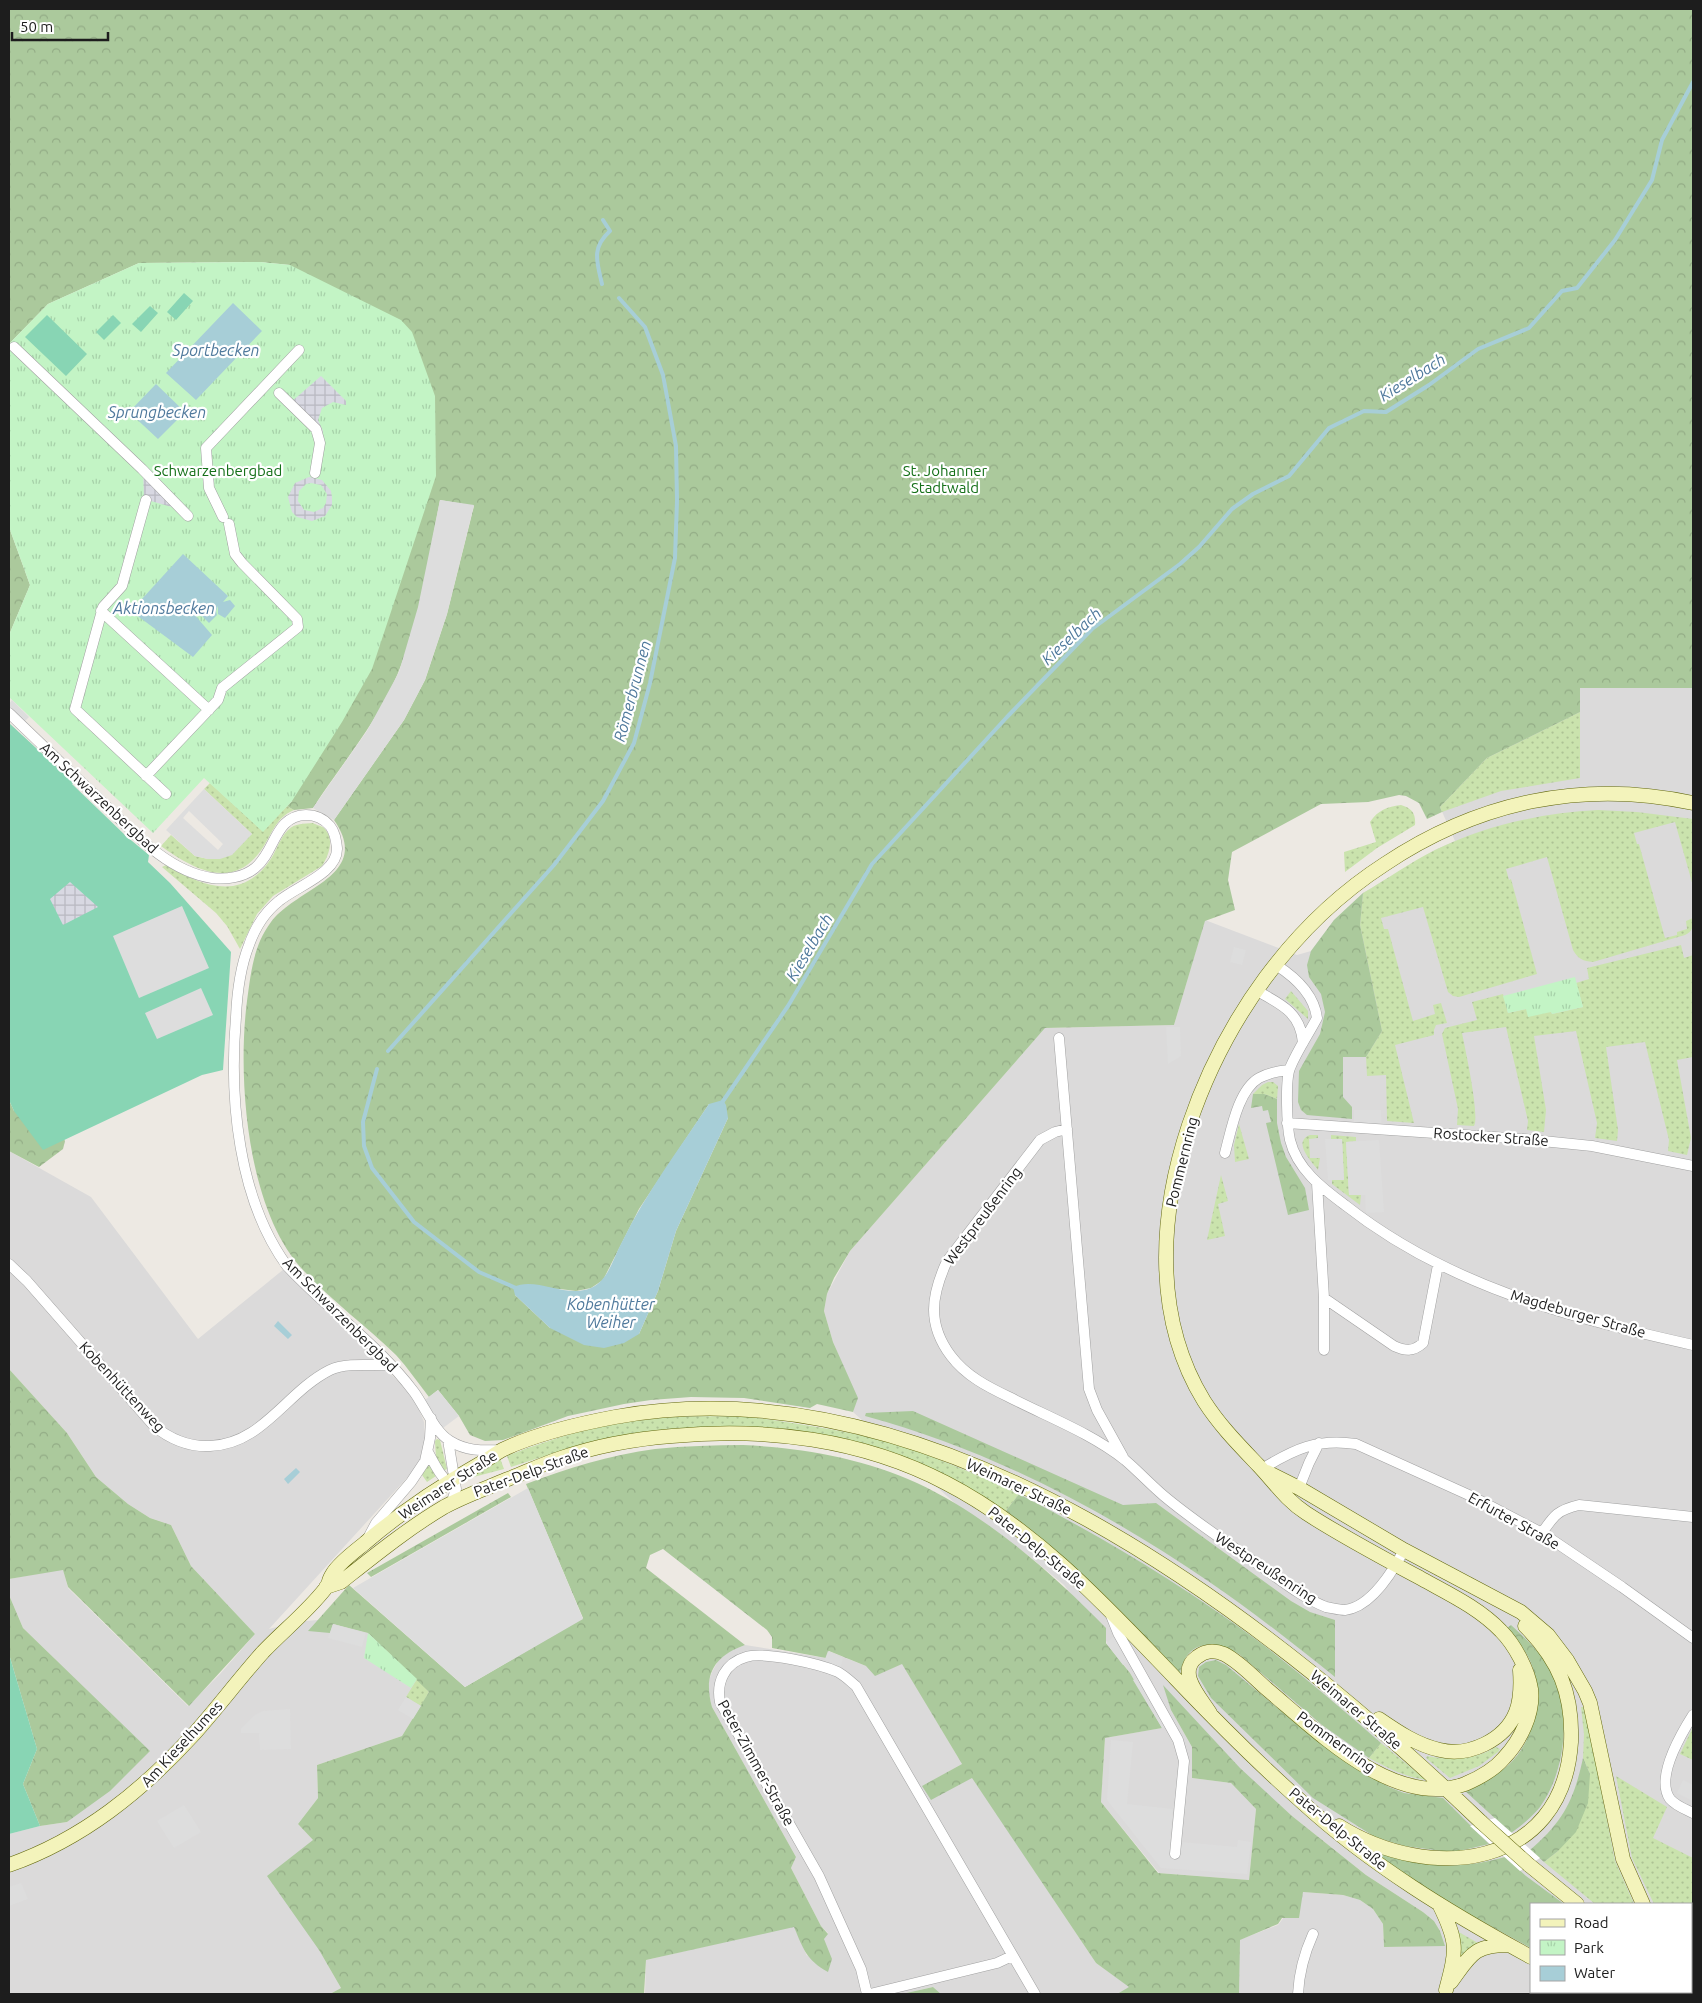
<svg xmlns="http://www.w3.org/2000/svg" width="1702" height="2003" font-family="Ubuntu,sans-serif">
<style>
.residential{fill:#dbdada;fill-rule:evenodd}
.grass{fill:url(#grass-dots)}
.forest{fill:url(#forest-crowns);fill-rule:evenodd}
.park{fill:url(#park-tufts)}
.pitch{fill:#88d5b4}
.parking{fill:#ddd;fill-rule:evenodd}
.plaza{fill:url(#plaza-grid);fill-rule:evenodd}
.water{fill:#a7ced7}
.pier{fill:#fff}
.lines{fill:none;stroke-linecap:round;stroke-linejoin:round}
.stream{stroke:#a7ced7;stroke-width:4}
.street-casing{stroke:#a1a1a1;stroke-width:11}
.secondary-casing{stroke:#63690e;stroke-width:15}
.street{stroke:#fff;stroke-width:10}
.secondary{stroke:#f3f3bb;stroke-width:14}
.secondary-bridge-casing{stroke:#63690e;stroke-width:15;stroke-linecap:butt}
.secondary-bridge{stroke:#f3f3bb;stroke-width:14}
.labels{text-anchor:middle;stroke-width:4.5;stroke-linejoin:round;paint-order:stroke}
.park-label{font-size:15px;fill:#157019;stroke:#fff}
.street-label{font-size:15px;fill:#1d1d1d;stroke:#fff}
.water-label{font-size:16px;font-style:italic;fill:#4f799c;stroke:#fff}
</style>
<defs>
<pattern id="grass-dots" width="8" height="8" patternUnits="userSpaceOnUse" patternTransform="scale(1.25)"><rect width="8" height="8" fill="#cae3ad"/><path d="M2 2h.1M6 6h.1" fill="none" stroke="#adc294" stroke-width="1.8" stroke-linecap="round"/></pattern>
<pattern id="forest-crowns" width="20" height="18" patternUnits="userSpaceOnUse" patternTransform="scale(1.25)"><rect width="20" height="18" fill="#abc99c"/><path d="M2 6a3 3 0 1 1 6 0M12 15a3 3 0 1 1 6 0" fill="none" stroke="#93ac86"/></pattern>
<pattern id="park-tufts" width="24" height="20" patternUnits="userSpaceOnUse" patternTransform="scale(1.25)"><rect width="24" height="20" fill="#c3f4c5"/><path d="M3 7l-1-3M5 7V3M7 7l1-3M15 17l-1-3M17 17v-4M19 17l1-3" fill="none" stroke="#a7d1a9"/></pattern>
<pattern id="plaza-grid" width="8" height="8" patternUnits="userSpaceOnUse" patternTransform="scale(1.25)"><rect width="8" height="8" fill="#d8d8e2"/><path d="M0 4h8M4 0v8" fill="none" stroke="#b9b9c1"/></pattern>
</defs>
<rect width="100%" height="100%" fill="#ede9e3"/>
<path class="residential" d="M1580,688H1693V1994H1239V1940L1278,1925L1303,1892L1343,1895L1360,1900L1373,1909L1383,1924L1384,1947L1444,1945L1440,1931L1434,1921L1423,1912L1366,1875L1292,1816L1171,1710L1192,1747V1778L1231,1783L1256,1809L1249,1880L1159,1873L1101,1802L1105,1738L1161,1728L1130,1673L1064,1585L1029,1556L957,1505L853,1412L857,1398L833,1342L824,1311L827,1294L850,1251L1045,1028L1174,1025L1205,920L1297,955L1311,951L1334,920L1363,893L1435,850L1455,841L1440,807ZM1531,1904H1691V1992H1531Z
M9,1151L91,1197L198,1339L284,1269L407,1390L417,1405L424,1422L425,1437L421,1459L415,1469L269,1629L295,1622L318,1620L368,1633L429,1692L402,1736L317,1765L318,1798L298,1824L313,1840L319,1950L341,1988L330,1994H9V1834L40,1826L67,1822L149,1751L23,1628L9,1595V1579L63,1569L68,1588L188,1706L220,1674L255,1634L191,1566L171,1525L150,1518L128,1504L96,1477L67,1433L9,1369Z
M745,1645L826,1658L828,1651L866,1666L902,1663L962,1764L923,1786L972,1777L1096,1963L1130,1987L1117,1994H941L933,1987L902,1994H645L646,1960L794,1926L807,1956L828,1933L821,1926L791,1868L796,1857L712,1707L709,1695L708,1683L712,1672L718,1661L729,1651Z"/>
<path class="grass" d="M1580,712V778L1501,791L1442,812L1440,807L1487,758Z
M210,783L263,831L287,806L294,810C274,818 271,838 259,853C230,891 190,867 161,846L171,835L195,856L208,859L252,834L204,789Z
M1401,805C1412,808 1416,814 1415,825L1377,848L1345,872L1344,852L1376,842L1370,822C1378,810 1387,807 1401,805Z
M1598,810L1637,812L1693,819V886L1675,822L1634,833L1637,844H1639L1665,938L1677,935V932L1687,929L1686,921L1693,918C1693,927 1693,931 1685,935L1593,962C1583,961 1578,959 1573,950L1547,857L1506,869L1509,880L1511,879L1537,974L1459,997L1453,996L1448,992L1423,907L1381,918L1384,929H1388L1413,1021L1435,1014L1433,1005L1441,1003L1447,1023L1436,1025L1434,1030V1035L1395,1045L1414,1123L1387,1121L1386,1075L1367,1076L1366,1057L1382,1031L1360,925L1363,893C1387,879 1411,862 1435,850C1486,825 1542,813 1598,810Z
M313,823C316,825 322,826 324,828C335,839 329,855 322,866L273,896L257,914L240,949L227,926L216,913L162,867L166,865C201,885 238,902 268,863C276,853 279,839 288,830C295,823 304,824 313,823Z
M1681,945L1684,958L1693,955V1057L1677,1060L1691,1138L1687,1155L1668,1151L1669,1140L1645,1042L1606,1047L1618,1130L1617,1141L1595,1138L1597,1123L1576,1031L1534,1036L1546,1110L1544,1132L1527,1130L1528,1121L1506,1027L1462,1033C1465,1048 1480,1116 1474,1126L1457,1125L1458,1109L1442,1034L1445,1028L1477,1020L1472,1002L1503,994L1508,1013L1526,1009L1551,1012L1552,1014L1583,1007L1576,983L1589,979L1587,968Z
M1291,991L1308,1011V1019L1285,999Z
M1268,1082H1273L1278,1086L1277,1099L1264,1094H1253L1262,1085Z
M1239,1124L1249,1159L1235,1162L1234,1145Z
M1310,1135H1318V1138L1309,1139L1310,1158H1320L1318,1170C1311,1161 1292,1142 1310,1135Z
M1331,1135L1356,1137V1141L1346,1142L1349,1195H1361L1360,1205L1332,1184V1180H1344L1342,1139H1331Z
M1221,1175L1228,1201L1218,1204L1225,1236L1207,1240Z
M745,1416C791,1423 838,1429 884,1441C930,1454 975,1474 1019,1494L1006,1511L950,1477L915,1462L836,1437L775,1428L573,1447L511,1467L507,1456C554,1437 602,1424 652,1419C682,1415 714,1417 745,1416Z
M437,1439L440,1440L447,1469L443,1471L436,1458L435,1441Z
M500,1458L504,1469L466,1479Z
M427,1465L430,1466L436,1476L427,1482L422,1475Z
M417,1679L429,1692L421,1706L406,1697Z
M1581,1707H1583L1587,1719L1615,1861L1634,1904H1595L1544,1862L1558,1851L1590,1774L1583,1758L1584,1734Z
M1693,1727V1760L1680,1754Z
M1381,1743L1426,1780C1405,1777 1388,1768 1369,1758Z
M1496,1747L1500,1749L1498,1752L1479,1766L1450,1778L1426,1758L1427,1756C1452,1761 1474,1760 1496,1747Z
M1616,1776L1667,1807L1653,1838L1693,1858V1920L1691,1922V1904H1654L1632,1858Z
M1457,1931L1478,1943L1472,1947L1462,1959L1459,1958Z"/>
<path class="forest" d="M9,9H1693V688H1580V712L1487,758L1440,807L1442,812L1427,819L1419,803L1406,796L1399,795L1368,802L1321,804L1232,852L1228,880L1235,910L1205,921L1174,1025L1045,1028L850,1251L834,1278L827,1294L824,1311L833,1342L858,1398L853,1412L817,1404L810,1408L744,1398L691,1397L651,1400L624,1404L568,1416L503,1440L485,1441L470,1435L459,1416L438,1390L429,1397C418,1383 408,1368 396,1355C366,1326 332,1301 304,1271C247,1212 237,1079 247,1001C251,973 253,946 271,922C297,887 373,876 334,820L404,720L425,680L447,614L474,506L440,500C429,556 420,621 398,673C378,722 342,763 313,808L294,810L287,806L292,801L290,265L260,262L139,263L48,304L9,344ZM709,1104L728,1118L676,1231L658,1291L639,1334L550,1328L515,1295L560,1289L576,1291L591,1288L603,1280L639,1209Z
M9,527L30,585L9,635Z
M1363,893L1360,925L1382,1031L1366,1057H1343V1097L1352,1107V1119L1307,1115L1301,1110L1298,1102L1299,1071L1320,1034L1325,1012L1321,994L1309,977L1307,965L1311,951L1334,920Z
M1253,1094H1264L1277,1099V1123L1281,1143L1286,1157L1305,1188L1309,1210L1288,1215L1266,1123L1271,1122L1268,1110L1263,1111L1262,1106L1251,1108Z
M43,1098L65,1141L63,1149L39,1167L9,1151V1100L14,1111Z
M9,1369L67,1433L96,1477L128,1504L150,1518L171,1525L191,1566L255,1634L189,1706L68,1587L63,1570L9,1579Z
M913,1411L1123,1505L1156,1503L1291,1601L1310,1612L1335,1620V1677C1294,1644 1252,1611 1208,1581C1104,1510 988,1449 865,1416L866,1413Z
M743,1445C802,1448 863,1458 917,1483C989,1517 1051,1572 1106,1628V1643L1130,1673L1162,1728L1105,1738L1101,1802L1158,1873L1249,1880L1256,1809L1231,1783L1192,1778V1747L1171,1710L1163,1685L1240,1768L1292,1816L1366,1875L1423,1912L1434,1921L1440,1931L1445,1946L1384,1947L1383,1924L1373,1909L1360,1900L1343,1895L1303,1892L1299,1918H1282L1278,1924L1240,1940L1239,1994H1117L1129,1987L1096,1963L972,1778L931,1800L922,1786L962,1764L902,1664L875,1676L866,1666L829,1651L826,1658L772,1648V1637L767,1630L663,1549L650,1555L646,1568L745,1645C714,1656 703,1675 712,1707L796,1857L791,1868L821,1926L828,1934L824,1939L832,1959L828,1972C806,1960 803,1948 794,1927L646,1960L644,1994H330L341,1988L319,1950L267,1876L313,1840L298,1824L318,1798L317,1765L402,1736L429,1692L368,1633L333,1624L330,1633L308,1631L349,1585L465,1687L583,1618L526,1484C567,1468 611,1455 655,1449C685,1446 714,1445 743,1445Z
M508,1493L511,1497L371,1577L367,1573Z
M1019,1494C1102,1537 1183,1585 1258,1641C1300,1673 1341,1708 1381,1743L1369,1758L1322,1725L1239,1654C1213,1639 1186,1640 1180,1674C1125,1615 1071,1558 1006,1511Z
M9,1595L23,1628L150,1751L110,1791L67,1822L40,1826L23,1784L37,1749L9,1654Z
M1511,1625C1526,1639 1541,1653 1551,1671C1572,1711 1566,1771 1540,1807C1532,1817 1521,1826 1511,1833L1464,1790C1475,1784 1487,1779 1498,1773C1532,1752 1546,1699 1531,1663C1526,1650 1516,1639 1507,1628Z
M1216,1660L1226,1665L1311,1736L1353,1767L1389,1787L1404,1793L1443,1798L1489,1844L1459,1851H1442L1405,1846L1375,1837L1313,1798L1211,1698L1198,1676L1199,1667L1206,1662Z
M1583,1758L1590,1774L1588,1803L1576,1832L1558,1851L1544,1862L1530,1850C1563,1822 1574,1800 1583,1758Z
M1368,1848C1420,1866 1451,1872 1505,1857L1526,1876L1564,1904H1531V1948L1428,1892Z
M933,1987L941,1994H902Z
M1618,1992H1686L1690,1994H1623Z"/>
<path class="park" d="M260,262L290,265L401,320L412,332L435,396L436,476L372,669L342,722L292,801L263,832L204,778L153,833L9,697V635L30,585L9,527V344L48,304L139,263Z
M1575,977L1583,1007L1552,1014L1551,1012L1528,1017L1526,1009L1508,1013L1503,996Z
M368,1633L417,1679L411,1688L364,1658Z"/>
<path class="pitch" d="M184,293L193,301L176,320L167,312Z
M150,306L158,313L141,332L132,324Z
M47,315L87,354L66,376L25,337Z
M113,315L121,323L104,340L96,332Z
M9,723L74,783L72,784L126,836L149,855L148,862L170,883L231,952L223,1070L202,1075L43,1150L14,1111L9,1100Z
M9,1654L37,1749L23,1784L40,1826L9,1834Z"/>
<path class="parking" d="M440,500L474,505L447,614L425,680L404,720L334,820L313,808L367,731L399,672L418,607Z
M12,700L29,717L21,725L9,713V704Z
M204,789L252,834L232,855L220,859H208L195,856L166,830ZM189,811L223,844L218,850L183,818Z
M182,906L209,968L139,998L113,936Z
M1234,947L1246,950L1242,965L1230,962Z
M201,988L213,1015L157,1039L145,1013Z
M1166,1027H1180L1181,1056L1168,1064Z
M1354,1110H1381L1382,1129L1354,1128Z
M1325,1139H1342L1344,1180H1328Z
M1379,1140L1384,1212L1366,1213L1365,1195H1349L1346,1142Z
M438,1390L459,1416L439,1431L422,1402Z
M528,1488L583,1619L465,1687L353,1588Z
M333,1624L366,1633L362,1647L328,1638Z
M1118,1633L1133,1658L1123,1665L1106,1643Z
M828,1651L843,1658L839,1673L822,1667Z
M1142,1675L1170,1726L1162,1728L1133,1680Z
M406,1697L421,1706L413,1719L398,1710Z
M290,1709L291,1749L260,1750L259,1733H241V1729L255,1715L263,1711Z
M1111,1740L1133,1742L1127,1804L1173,1809L1170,1841L1237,1847L1238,1840L1251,1842L1247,1874L1161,1868L1107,1800Z
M1683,1780L1693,1785V1801L1677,1793Z
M184,1805L201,1832L174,1848L157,1821Z
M21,1883L28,1899L9,1906V1887Z"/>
<path class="plaza" d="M321,376L346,401V405L333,402L322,408L318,420L323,431L320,443L313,430L290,403Z
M143,470L182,510L144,499Z
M309,477L322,480L331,491L332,497V505L325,516L312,521L297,517L292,512L288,497L295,483ZM311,483L321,485L327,494L326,503L323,508L314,512L304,510L298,501L299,491L306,484Z
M70,882L98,907L63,925L50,899Z"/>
<path class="water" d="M233,303L262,331L196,400L166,373Z
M156,384L185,412L158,439L129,412Z
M183,554L228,596L223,602L230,600L235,606L225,618L218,614V606L216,611L217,615L209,623L191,605L192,602L187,606L212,635L193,657L131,611Z
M723,1100L726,1105L728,1118L676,1231L658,1291L639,1334L624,1343L604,1348L584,1345L550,1328L515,1295L513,1287C537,1276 565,1299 591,1288C609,1280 613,1258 622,1242C646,1193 679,1149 709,1104Z
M278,1321L292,1335L288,1339L274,1326Z
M296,1468L300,1472L288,1484L284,1479Z"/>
<path class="pier" d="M1495,1818L1540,1858L1520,1871L1470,1826Z"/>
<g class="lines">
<path class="stream" d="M602,284C597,262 591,248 610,231L603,220
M388,1051L554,865L603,801L634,743L650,683L675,558L677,501L676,446L663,375L645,327L619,298
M377,1069L363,1122L364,1146L372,1168L414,1222L479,1272L516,1288
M721,1104L788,1006L872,864L1007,717L1092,629L1180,564L1199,547L1232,509L1253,494L1289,476L1329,428L1364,411L1386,412L1429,385L1478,349L1529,328L1562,291L1577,288L1615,240L1652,180L1662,140L1693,82"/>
<g class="street-casing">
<path id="street" d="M14,347L142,469L188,516
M279,393L316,429L320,443L315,473
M146,500L122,586L103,607L75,709L166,794
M223,517L209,488L206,448L299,350
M101,611L209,710
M9,713C37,740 66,768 95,795C128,826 164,871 212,878C226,880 244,877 255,868C276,851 274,816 306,815C315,815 324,819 330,826C335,832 336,840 337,848C338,873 297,886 279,901C265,912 255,928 249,945C240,968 237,993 236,1017C229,1098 238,1199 287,1266C328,1310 378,1344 414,1392C425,1407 434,1431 450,1441C466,1451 482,1451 501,1450
M146,776L218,700L222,688L298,627L297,619L242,563L235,554L229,524
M1276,965C1295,977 1314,994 1317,1018C1308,1035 1297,1051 1290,1068C1285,1080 1287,1127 1290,1140C1297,1169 1322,1188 1345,1205C1448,1286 1568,1317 1693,1345
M1257,991C1281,1004 1301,1013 1303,1043
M1059,1038L1089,1389L1097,1410L1123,1457
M1287,1123L1523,1139L1592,1146L1693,1166
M1067,1129L1055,1132L1040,1140L947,1261C931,1296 927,1324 951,1356C966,1376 988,1387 1009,1397C1048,1417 1091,1433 1125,1460C1139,1472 1151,1485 1164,1496C1195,1522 1229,1544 1262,1567C1282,1581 1303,1598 1326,1607C1332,1608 1339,1610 1345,1610C1371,1607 1393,1571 1404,1550
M1225,1153C1231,1131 1238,1090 1259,1078C1268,1073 1279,1071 1289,1070
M1317,1183L1324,1298L1394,1346C1405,1351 1413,1352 1423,1343L1438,1265
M9,1264L27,1281L154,1426C170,1439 189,1447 210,1446C263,1444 286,1392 330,1370C347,1362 373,1366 391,1365
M1324,1298V1350
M448,1440L456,1489L451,1504
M428,1452C435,1465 441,1478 453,1487
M1262,1469C1294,1449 1318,1438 1356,1444L1471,1496L1542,1533L1622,1587L1693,1638
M1299,1488L1309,1463L1319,1443
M1542,1533C1554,1515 1558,1510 1579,1505L1693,1517
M368,1538L376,1523L411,1482L425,1461L430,1438L431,1418
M1110,1613L1118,1633L1178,1740L1184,1761L1175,1854
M1693,1715C1681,1734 1655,1778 1670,1799C1676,1806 1685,1809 1693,1813
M867,1994L861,1969L819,1876L720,1702C716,1682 725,1663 746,1657C764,1651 820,1664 838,1672C845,1676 850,1681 856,1686L1035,1994
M870,1994L997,1963L1012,1956
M1298,1994C1299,1972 1304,1954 1313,1934"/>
</g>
<g class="secondary-casing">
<path id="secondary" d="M1267,1472L1299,1488L1404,1550L1521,1612L1548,1635L1567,1660L1585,1691L1590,1703L1623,1859L1643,1904
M326,1587L341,1582C374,1556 407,1529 444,1507C464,1496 487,1488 508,1479C526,1472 543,1464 561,1458C596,1446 634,1439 672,1436C765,1427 862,1439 946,1483C1037,1530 1107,1607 1176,1679C1217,1722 1259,1764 1303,1803C1371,1865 1450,1913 1531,1957
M1210,1713C1200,1697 1176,1672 1197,1657C1206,1650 1214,1650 1224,1654C1240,1662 1254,1678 1268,1690C1317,1731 1395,1810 1465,1784C1479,1778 1494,1770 1504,1758C1520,1741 1534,1714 1531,1689C1528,1670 1515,1645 1501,1631C1479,1608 1449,1594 1422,1579C1383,1558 1343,1537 1306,1513C1286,1500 1275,1483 1259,1466C1239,1445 1220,1426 1204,1401C1153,1318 1159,1215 1189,1125C1224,1021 1292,924 1385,864C1478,802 1583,779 1693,803
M1379,1719C1398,1732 1417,1745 1440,1750C1469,1757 1505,1740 1516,1712C1521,1699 1521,1684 1520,1670
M1339,1826C1429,1883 1563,1870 1571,1742C1573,1694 1559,1660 1525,1626
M9,1865C83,1839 142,1791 194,1734C218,1707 239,1679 263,1652C282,1632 308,1611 325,1589C332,1579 326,1584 333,1573C340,1562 354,1552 365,1543C401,1512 440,1486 481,1463C489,1459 496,1453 504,1449C538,1433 578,1424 615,1417C937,1359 1263,1613 1481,1822
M1529,1865L1577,1904
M1439,1904C1458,1942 1457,1949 1446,1990
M1691,1970L1693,1973
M1451,1982C1471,1955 1473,1945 1509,1945
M1691,1986L1693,1988
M1600,1992L1606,1994"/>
</g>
<use href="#street" class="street"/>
<use href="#secondary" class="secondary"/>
<g class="secondary-bridge-casing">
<path id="secondary-bridge" d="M1481,1822L1529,1865"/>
</g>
<use href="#secondary-bridge" class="secondary-bridge"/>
</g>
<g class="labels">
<g class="park-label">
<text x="218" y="476">Schwarzenbergbad</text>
<text x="945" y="476">St. Johanner<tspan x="945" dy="17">Stadtwald</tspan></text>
</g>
<g class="street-label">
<text transform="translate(99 798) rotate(43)" y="5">Am Schwarzenbergbad</text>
<text transform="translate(1491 1137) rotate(4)" y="5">Rostocker Straße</text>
<text transform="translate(1182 1162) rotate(-76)" y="5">Pommernring</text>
<text transform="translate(983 1216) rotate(-53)" y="5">Westpreußenring</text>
<text transform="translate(1578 1314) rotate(16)" y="5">Magdeburger Straße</text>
<text transform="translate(340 1315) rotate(45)" y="5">Am Schwarzenbergbad</text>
<text transform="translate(122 1387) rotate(47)" y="5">Kobenhüttenweg</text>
<text transform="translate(531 1472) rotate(-20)" y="5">Pater-Delp-Straße</text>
<text transform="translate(448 1485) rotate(-33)" y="5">Weimarer Straße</text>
<text transform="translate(1019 1487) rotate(25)" y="5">Weimarer Straße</text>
<text transform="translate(1514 1521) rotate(29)" y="5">Erfurter Straße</text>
<text transform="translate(1037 1548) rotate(39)" y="5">Pater-Delp-Straße</text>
<text transform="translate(1266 1568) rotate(33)" y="5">Westpreußenring</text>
<text transform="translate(1356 1710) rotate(40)" y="5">Weimarer Straße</text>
<text transform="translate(1336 1742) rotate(36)" y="5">Pommernring</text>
<text transform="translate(182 1744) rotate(-47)" y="5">Am Kieselhumes</text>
<text transform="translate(756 1763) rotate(61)" y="5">Peter-Zimmer-Straße</text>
<text transform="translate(1338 1829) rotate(39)" y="5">Pater-Delp-Straße</text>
</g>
<g class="water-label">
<text x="216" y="356">Sportbecken</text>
<text transform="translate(1412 377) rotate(-32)" y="6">Kieselbach</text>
<text x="157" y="418">Sprungbecken</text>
<text x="164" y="614">Aktionsbecken</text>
<text transform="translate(1071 636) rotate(-43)" y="6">Kieselbach</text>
<text transform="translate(632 691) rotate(-75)" y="6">Römerbrunnen</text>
<text transform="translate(809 947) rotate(-59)" y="6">Kieselbach</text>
<text x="611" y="1310">Kobenhütter<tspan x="611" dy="18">Weiher</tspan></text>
</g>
</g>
<rect width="1702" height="2003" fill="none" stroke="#1d1d1d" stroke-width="20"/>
<rect x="1530" y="1903" width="162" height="90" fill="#ffffff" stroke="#a5a5a5"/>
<rect x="1540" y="1919" width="25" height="8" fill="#f3f3bb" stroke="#a5a5a5"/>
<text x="1574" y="1928" font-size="15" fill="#1d1d1d">Road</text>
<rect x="1540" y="1940" width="25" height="15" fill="url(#park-tufts)" stroke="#a5a5a5"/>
<text x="1574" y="1953" font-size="15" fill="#1d1d1d">Park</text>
<rect x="1540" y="1966" width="25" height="15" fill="#a7ced7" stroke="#a5a5a5"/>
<text x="1574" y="1978" font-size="15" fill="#1d1d1d">Water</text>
<path d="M12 32v8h96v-8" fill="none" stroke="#1d1d1d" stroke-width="2.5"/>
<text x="20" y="32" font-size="15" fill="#1d1d1d" stroke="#ffffff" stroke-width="4" paint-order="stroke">50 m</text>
</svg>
